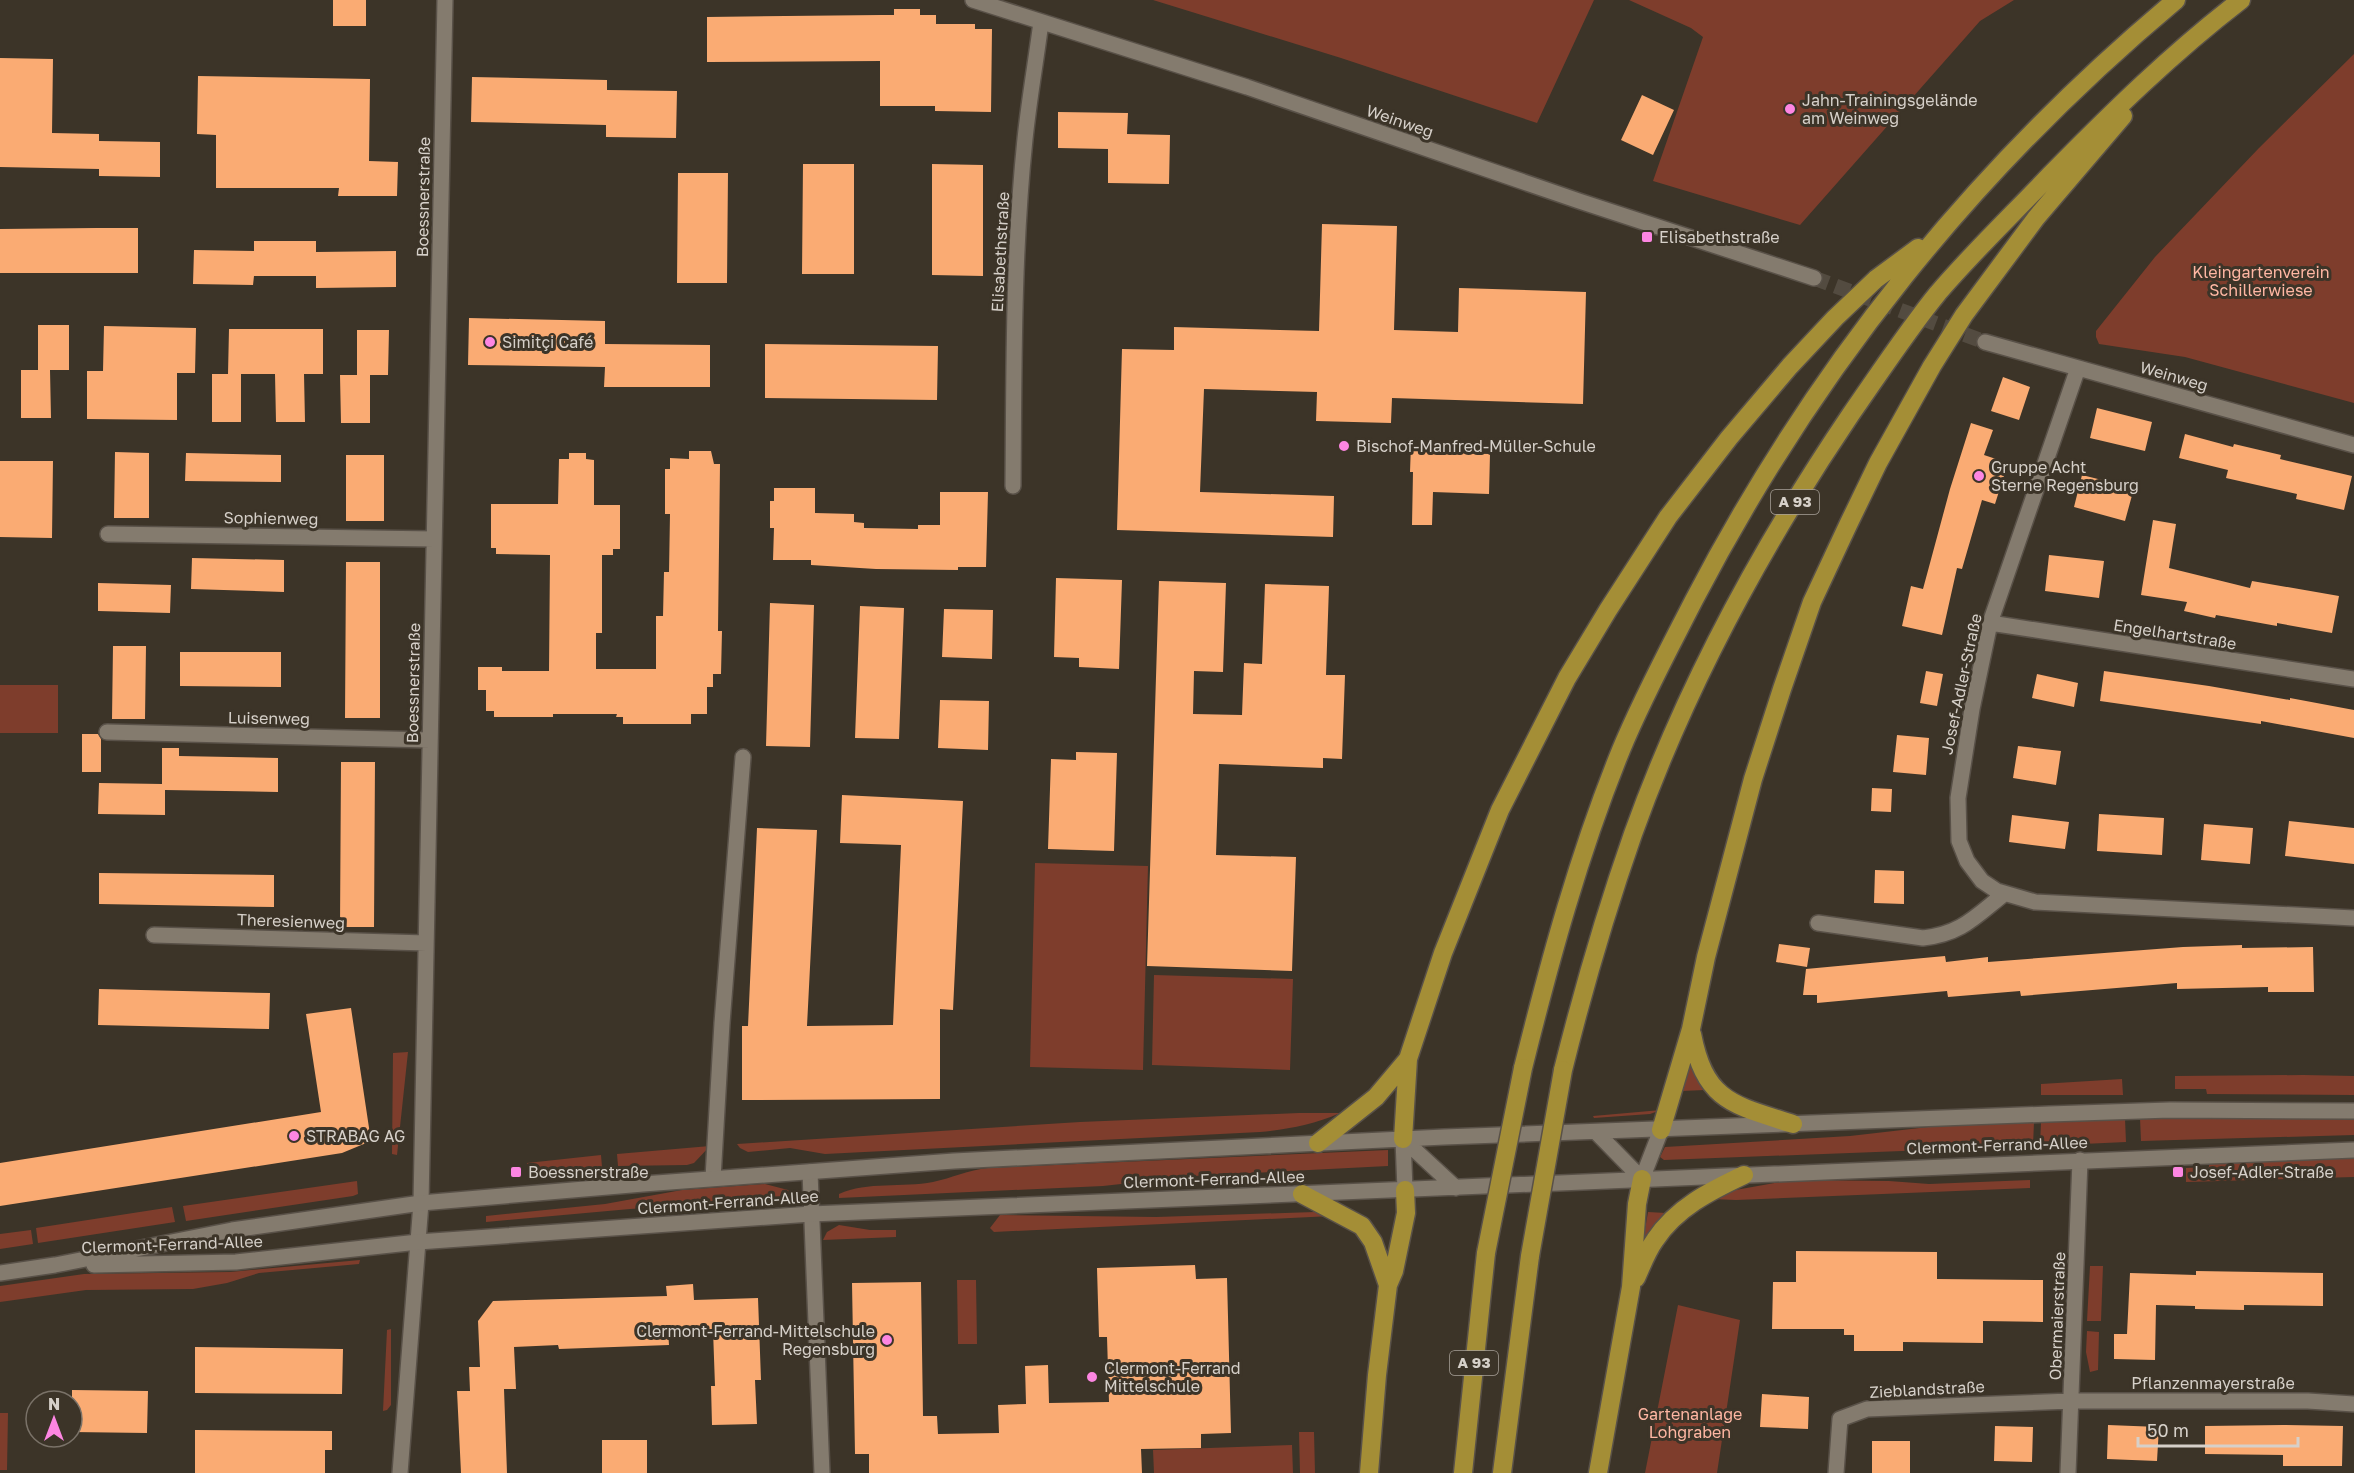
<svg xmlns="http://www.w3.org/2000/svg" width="2354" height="1473" font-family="'Golos Text',sans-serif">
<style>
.green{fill:#7e3d2c}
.building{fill:#faab73}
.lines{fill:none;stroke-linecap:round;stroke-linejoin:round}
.minor-tunnel{stroke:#534b40;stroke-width:15;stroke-dasharray:15 8;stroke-linecap:butt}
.minor-casing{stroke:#595148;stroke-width:18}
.tertiary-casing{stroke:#595148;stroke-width:18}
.motorway-casing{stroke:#595148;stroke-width:21}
.minor{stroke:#847b6e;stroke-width:15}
.tertiary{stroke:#847b6e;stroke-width:15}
.motorway{stroke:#a48e36;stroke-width:18}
.motorway-bridge-casing{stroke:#595148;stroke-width:21;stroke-linecap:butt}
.motorway-bridge{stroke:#a48e36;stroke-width:18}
.poi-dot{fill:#fd86e2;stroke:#3c3428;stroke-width:2}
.labels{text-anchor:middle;stroke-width:6;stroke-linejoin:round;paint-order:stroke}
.shield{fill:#3c3428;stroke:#a8a199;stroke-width:1.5}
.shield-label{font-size:15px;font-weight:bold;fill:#d6d0c9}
.poi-label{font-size:16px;fill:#d6d0c9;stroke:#3c3428;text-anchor:start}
.street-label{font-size:16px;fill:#d6d0c9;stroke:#3c3428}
.park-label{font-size:16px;fill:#ffb7a3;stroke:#3c3428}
</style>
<rect width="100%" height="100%" fill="#3c3428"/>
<path class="green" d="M1153,0H1594L1537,123L1341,58Z
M1629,0H2014L1980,21L1800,225L1653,181L1703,37L1691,28Z
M2354,54V403L2185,357L2099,344L2096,337V331L2155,257L2259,148Z
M0,685H58V733H0Z
M1035,863L1148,866L1143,1070L1030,1067Z
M1154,975L1293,979L1290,1070L1152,1065Z
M408,1052L397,1155L392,1154L393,1053Z
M1689,1053L1705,1090L1681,1091Z
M2303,1075L2354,1076V1095L2207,1094L2206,1089H2175V1076Z
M2122,1079L2123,1095H2041V1084Z
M1661,1110L1650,1114L1594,1118L1593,1116Z
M1299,1113H1340C1313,1125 1289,1129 1260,1132L825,1154L790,1148L748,1152L740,1148L737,1144L1080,1122Z
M2294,1117L2354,1119V1135L2141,1141L2140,1118Z
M2125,1119L2126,1142L2040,1146L2041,1122Z
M2034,1122L2033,1146L1664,1160L1660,1157L1665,1147L1850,1136L1937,1126Z
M710,1146L694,1163L687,1165L618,1166L617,1154Z
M1388,1150V1166L1193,1176L1103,1186L839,1198V1194C868,1181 902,1188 933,1182C952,1178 968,1170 988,1168Z
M601,1155L602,1167L527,1170V1163Z
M2354,1158V1177L2186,1182V1168L2209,1167V1163Z
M1791,1180L1889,1181L1929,1184L2030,1180V1188L1736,1200L1712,1199L1730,1191Z
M357,1181L358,1194L353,1196L186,1221L183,1206Z
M765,1184L788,1190L797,1198L630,1209L486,1222V1216L605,1204L682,1190Z
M172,1207L175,1222L38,1243L36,1228Z
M1315,1212L1332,1216L994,1232L990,1228L1000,1215L1156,1217Z
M1648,1212L1666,1213L1651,1230L1642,1247Z
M839,1225L870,1230H896V1237L823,1240L827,1232Z
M31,1230L33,1244L0,1249V1234Z
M360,1260L359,1264L259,1273L227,1283L193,1289L86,1290L0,1302V1286L84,1274L230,1272Z
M2090,1266H2103L2101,1321H2087Z
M957,1280H976L977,1344H958Z
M1678,1305L1740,1320L1717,1473H1645Z
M391,1329V1405L387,1410L383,1411L387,1330Z
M2087,1331L2099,1332L2098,1370L2090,1372L2086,1352Z
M0,1413H8L7,1470H0Z
M1299,1432H1314L1315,1473H1300Z
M1292,1445L1293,1473H1154L1153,1450Z"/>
<path class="building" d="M333,0H366V26H333Z
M894,9H920V15H936V24H975V29H992L991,112L935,111V106H880V61L707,62V17L881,15H894Z
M0,58L53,59L52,133L99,134V141L160,142V177L99,176V169L0,167Z
M198,76L370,79L369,161L398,162L397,196H338L339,188H216V135L197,134Z
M472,77L607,80V90L677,91L676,138L606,137V125L471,122Z
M1642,95L1674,110L1653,155L1621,140Z
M1058,112L1128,113L1127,134L1170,135L1169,184L1108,183V149L1058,148Z
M803,164H854V274H802Z
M932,164L983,165V276L932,275Z
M678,173H728L727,283H677Z
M1322,224L1397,226L1394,330L1458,332L1459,288L1586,292L1583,404L1392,398L1391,423L1316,421L1317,392L1204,389L1200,492L1334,496L1333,537L1117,530L1122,349L1174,350V327L1319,331Z
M96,228H138V273H0V229Z
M254,241H316V252L396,251V287L316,288V276H254L253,285L193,284L194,250L254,251Z
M469,318L605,321V344L710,345V387H604L605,367L468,365Z
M38,325H69V370H50L51,418H21V370H38Z
M104,326L196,328L195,373H177V420L87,419V371H103Z
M229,329H323V374H304L305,422H276L275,374H241V422H212V374H228Z
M357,330H389L388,375H370V423H341L340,375H357Z
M765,344L938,346L937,400L765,398Z
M2003,377L2030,387L2019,420L1991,411Z
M2097,408L2152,422L2145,451L2090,438Z
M1971,423L1993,430L1984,455L2008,463L1995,504L1982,500L1962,569L1957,568L1942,635L1902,626L1911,586L1923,589L1950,489Z
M2185,434L2233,447L2234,444L2281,455L2280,459L2352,476L2344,510L2296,499L2297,494L2226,478L2228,470L2179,458Z
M1411,444H1444L1443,453L1490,454L1489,494L1433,492L1432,525H1412L1413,472H1410Z
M689,451H711L714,464H720L718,631H722L721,674H713V687H707V714H691V724H623V717H616L617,714H553V717H494V711H486V690H478V667H502V671H549L550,555L496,554V548H491V504H558L559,459H569V453H586V459L594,460V505H620V549H613V555H602V633H596V669H656V616H663L664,572H669L670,514H665V469H670V458L689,459Z
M115,452L149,453V518H114Z
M186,453L281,455V482L185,481Z
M346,455H384V521H346Z
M0,461H53L52,538L0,537Z
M2082,475L2134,488L2125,521L2074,507Z
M774,488H815V513L854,514V522L864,523V528L918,529V525H940V492H988L986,567H958V570L876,569L811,565V560H773L774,528H770V501H774Z
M2153,520L2176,524L2169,568L2250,588L2252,581L2339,596L2332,633L2277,623V626L2216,615L2215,618L2184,611L2187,602L2141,595Z
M2049,555L2104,561L2099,598L2045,591Z
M192,558L284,560V592L191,589Z
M346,562H380V718H345Z
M1056,578L1122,580L1119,669L1079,667V658L1054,657Z
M1159,581L1226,583L1223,672L1194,671L1193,714L1242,715L1244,663L1262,664L1265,584L1329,586L1326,675H1345L1342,759L1323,758V768L1219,764L1216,855L1296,857L1292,971L1147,966Z
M98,583L171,585L170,613L98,611Z
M770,603L814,605L810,747L766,746Z
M860,606L904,608L899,739L855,738Z
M944,609L993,610L992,659L942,657Z
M113,646H146L145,719H112Z
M180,652H281V687L180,686Z
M1926,671L1943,674L1937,706L1920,703Z
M2104,671L2209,686L2290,700V698L2354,710V738L2261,721V724L2100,701Z
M2037,674L2078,683L2074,707L2032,698Z
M940,700L989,701L988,750L938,748Z
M82,734H98L101,739V772H82Z
M1897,735L1929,738L1926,775L1893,772Z
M2018,746L2061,751L2056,785L2013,778Z
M162,748H179V756L278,758V792L165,790V815L98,814L99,783L162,784Z
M1076,752L1117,753L1114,851L1048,849L1051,759L1076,760Z
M341,762H375L374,927H340Z
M1872,788L1892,789L1891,812L1871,811Z
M842,795L963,801L953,1010L940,1009V1099L742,1100V1026H748L757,828L817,830L807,1026L893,1025L901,845L840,843Z
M2099,814L2164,818L2162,855L2097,851Z
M2012,815L2069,822L2065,849L2009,842Z
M2289,821L2354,828V864L2285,856Z
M2204,824L2253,828L2250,864L2201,860Z
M1875,870L1904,871V904L1874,903Z
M99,873L274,875V907L99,904Z
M1779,944L1810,948L1807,967L1776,962Z
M2242,945V948L2313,947L2314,992H2268V987L2177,989V983L2021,996L2020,991L1948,997L1947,991L1817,1003V995H1803L1806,969L1945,956L1946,962L1988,957V962L2183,947Z
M99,989L270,993L269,1029L98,1025Z
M351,1008L371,1141L342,1153L0,1206V1163L321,1112L306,1014Z
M1796,1251L1937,1252V1279L2043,1280V1322L1983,1321V1343L1903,1342V1351H1854V1335H1844V1329H1772L1773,1282H1796Z
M1195,1265L1196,1279L1227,1278L1231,1433L1201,1434V1448L1141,1449L1142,1473H869V1454H855L852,1283L921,1282L923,1416H937L938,1434L999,1433L998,1405L1026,1404L1025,1366L1048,1365L1049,1403L1109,1402L1107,1337H1099L1097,1268Z
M2196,1271L2323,1273V1306L2244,1305V1310L2195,1309V1306L2156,1305L2155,1360L2114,1359V1334H2127L2130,1273L2196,1275Z
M693,1284L694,1300L758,1298L761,1380H755L757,1424L712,1425L711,1386H715L713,1330L668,1331L669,1345L559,1349L558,1345L514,1347L516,1389H504L507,1473H461L457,1391H470L469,1367H480L478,1321L493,1301L667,1296L666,1286Z
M195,1347L343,1349L342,1394L195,1393Z
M72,1390L148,1391L147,1433L72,1432Z
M1762,1394L1809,1397L1808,1429L1760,1427Z
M2108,1425L2159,1427L2157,1461L2107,1459Z
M2283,1425L2343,1426L2342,1466H2283V1455L2205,1454V1426Z
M1995,1426L2033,1427L2032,1462L1994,1461Z
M195,1430L332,1431V1450H325V1473H195Z
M602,1440H647V1473H602Z
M1872,1441H1910V1473H1872Z"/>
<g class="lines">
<path class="minor-tunnel" d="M1814,278L1985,342"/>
<g class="minor-casing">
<path id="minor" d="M973,0L1247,87L1579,201L1814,278
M1985,342L2354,445
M2078,368L1990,623L1972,709L1958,798L1959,841L1967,861L1982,881L1997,891L2035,902L2354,918
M1013,486C1014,371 1013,254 1025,139C1029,100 1036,61 1041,22
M108,534L434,539
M1990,623L2354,679
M107,732L430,740
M1818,923L1923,938C1961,934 1975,917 2004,894
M154,935L426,943
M810,1172L822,1473
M713,1178L722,1023L743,757
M400,1473L421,1203L445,0
M1836,1473L1840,1419L1867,1409L2071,1401H2308L2354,1404
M2068,1473L2080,1160"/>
</g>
<g class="tertiary-casing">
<path id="tertiary" d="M1596,1132L1642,1179
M1403,1139L1456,1188
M1403,1139L1405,1190
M1642,1179L1661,1130
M94,1265L236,1262L418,1242L811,1214L2354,1150
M0,1273L55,1265L232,1230L421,1203L643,1184L954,1161L1444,1137L2049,1114L2170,1110L2354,1111"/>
</g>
<g class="motorway-casing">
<path id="motorway" d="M1692,1034C1705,1102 1734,1105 1793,1124
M1523,1068C1550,960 1579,853 1621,750C1642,699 1669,649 1694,600C1816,366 1974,169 2176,0
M1563,1070C1583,990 1606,911 1633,834C1686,686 1763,544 1851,414C1879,374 1907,331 1938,293C1973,252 2013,214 2050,175C2111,113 2172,53 2241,0
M1661,1130L1691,1029L1706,957L1753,779L1782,689L1812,602L1848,525L1878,463L1932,366L1964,315L2036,218L2123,116
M1403,1139L1408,1059L1443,953L1500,810L1567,678L1608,610L1668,517L1729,438L1790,366L1835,318L1876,279L1918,248
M1318,1143L1376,1097L1408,1059
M1302,1194L1362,1226L1373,1242L1388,1285
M1636,1278C1642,1265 1647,1251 1655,1240C1676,1208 1710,1191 1744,1175
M1369,1473L1377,1375L1388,1285L1394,1271L1406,1213L1405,1190
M1463,1473L1486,1253
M1502,1473L1530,1256
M1598,1473L1631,1287L1637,1204L1642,1179"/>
</g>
<use href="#minor" class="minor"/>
<use href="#tertiary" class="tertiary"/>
<use href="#motorway" class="motorway"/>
<g class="motorway-bridge-casing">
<path id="motorway-bridge" d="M1486,1253L1523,1068
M1530,1256L1563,1070"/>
</g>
<use href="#motorway-bridge" class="motorway-bridge"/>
</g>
<g class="poi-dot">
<circle cx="1790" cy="109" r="6"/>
<rect x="1641" y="231" width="12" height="12" rx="3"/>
<circle cx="490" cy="342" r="6"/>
<circle cx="1344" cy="446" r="6"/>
<circle cx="1979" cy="476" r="6"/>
<circle cx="294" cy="1136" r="6"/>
<rect x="510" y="1166" width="12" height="12" rx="3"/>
<rect x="2172" y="1166" width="12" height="12" rx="3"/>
<circle cx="887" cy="1340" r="6"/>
<circle cx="1092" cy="1377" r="6"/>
</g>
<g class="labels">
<g class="shield">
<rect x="1771" y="490" width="48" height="24" rx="4.5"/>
<rect x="1450" y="1351" width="48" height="24" rx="4.5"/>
</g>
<g class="shield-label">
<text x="1795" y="507">A 93</text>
<text x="1474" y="1368">A 93</text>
</g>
<g class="poi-label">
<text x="1802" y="106">Jahn-Trainingsgelände<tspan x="1802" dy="18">am Weinweg</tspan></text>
<text x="1659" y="243">Elisabethstraße</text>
<text x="502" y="348">Simitçi Café</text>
<text x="1356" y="452">Bischof-Manfred-Müller-Schule</text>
<text x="1991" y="473">Gruppe Acht<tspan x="1991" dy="18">Sterne Regensburg</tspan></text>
<text x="306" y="1142">STRABAG AG</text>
<text x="528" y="1178">Boessnerstraße</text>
<text x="2190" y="1178">Josef-Adler-Straße</text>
<text x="875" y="1337" text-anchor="end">Clermont-Ferrand-Mittelschule<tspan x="875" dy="18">Regensburg</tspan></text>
<text x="1104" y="1374">Clermont-Ferrand<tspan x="1104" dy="18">Mittelschule</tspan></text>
</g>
<g class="street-label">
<text transform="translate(1400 121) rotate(19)" y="6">Weinweg</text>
<text transform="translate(423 197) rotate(-89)" y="6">Boessnerstraße</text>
<text transform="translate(1000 252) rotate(-87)" y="6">Elisabethstraße</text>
<text transform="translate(2174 376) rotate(16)" y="6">Weinweg</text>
<text transform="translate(271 518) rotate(1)" y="6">Sophienweg</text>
<text transform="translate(2175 634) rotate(9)" y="6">Engelhartstraße</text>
<text transform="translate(413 683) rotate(-89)" y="6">Boessnerstraße</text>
<text transform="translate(1961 684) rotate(-78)" y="6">Josef-Adler-Straße</text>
<text transform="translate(269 718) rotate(1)" y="6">Luisenweg</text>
<text transform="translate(291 921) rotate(2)" y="6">Theresienweg</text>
<text transform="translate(1997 1145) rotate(-2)" y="6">Clermont-Ferrand-Allee</text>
<text transform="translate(1214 1179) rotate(-2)" y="6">Clermont-Ferrand-Allee</text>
<text transform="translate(728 1202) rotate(-4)" y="6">Clermont-Ferrand-Allee</text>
<text transform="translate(172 1244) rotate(-2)" y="6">Clermont-Ferrand-Allee</text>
<text transform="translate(2057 1316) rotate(-88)" y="6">Obermaierstraße</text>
<text x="2213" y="1389">Pflanzenmayerstraße</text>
<text transform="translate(1927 1389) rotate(-3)" y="6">Zieblandstraße</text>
</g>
<g class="park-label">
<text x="2261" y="278">Kleingartenverein<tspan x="2261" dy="18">Schillerwiese</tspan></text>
<text x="1690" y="1420">Gartenanlage<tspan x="1690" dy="18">Lohgraben</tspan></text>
</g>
</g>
<g transform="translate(54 1419)"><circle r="28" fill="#3c3428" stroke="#7a7268" stroke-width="1.5"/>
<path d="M0-4.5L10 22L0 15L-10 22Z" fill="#fd86e2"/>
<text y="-9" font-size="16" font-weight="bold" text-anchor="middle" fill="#d6d0c9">N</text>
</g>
<path d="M2138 1437v9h160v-9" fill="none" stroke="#d6d0c9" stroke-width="3"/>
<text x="2147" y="1437" font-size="18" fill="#d6d0c9" stroke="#3c3428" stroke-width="4.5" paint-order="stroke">50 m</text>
</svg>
